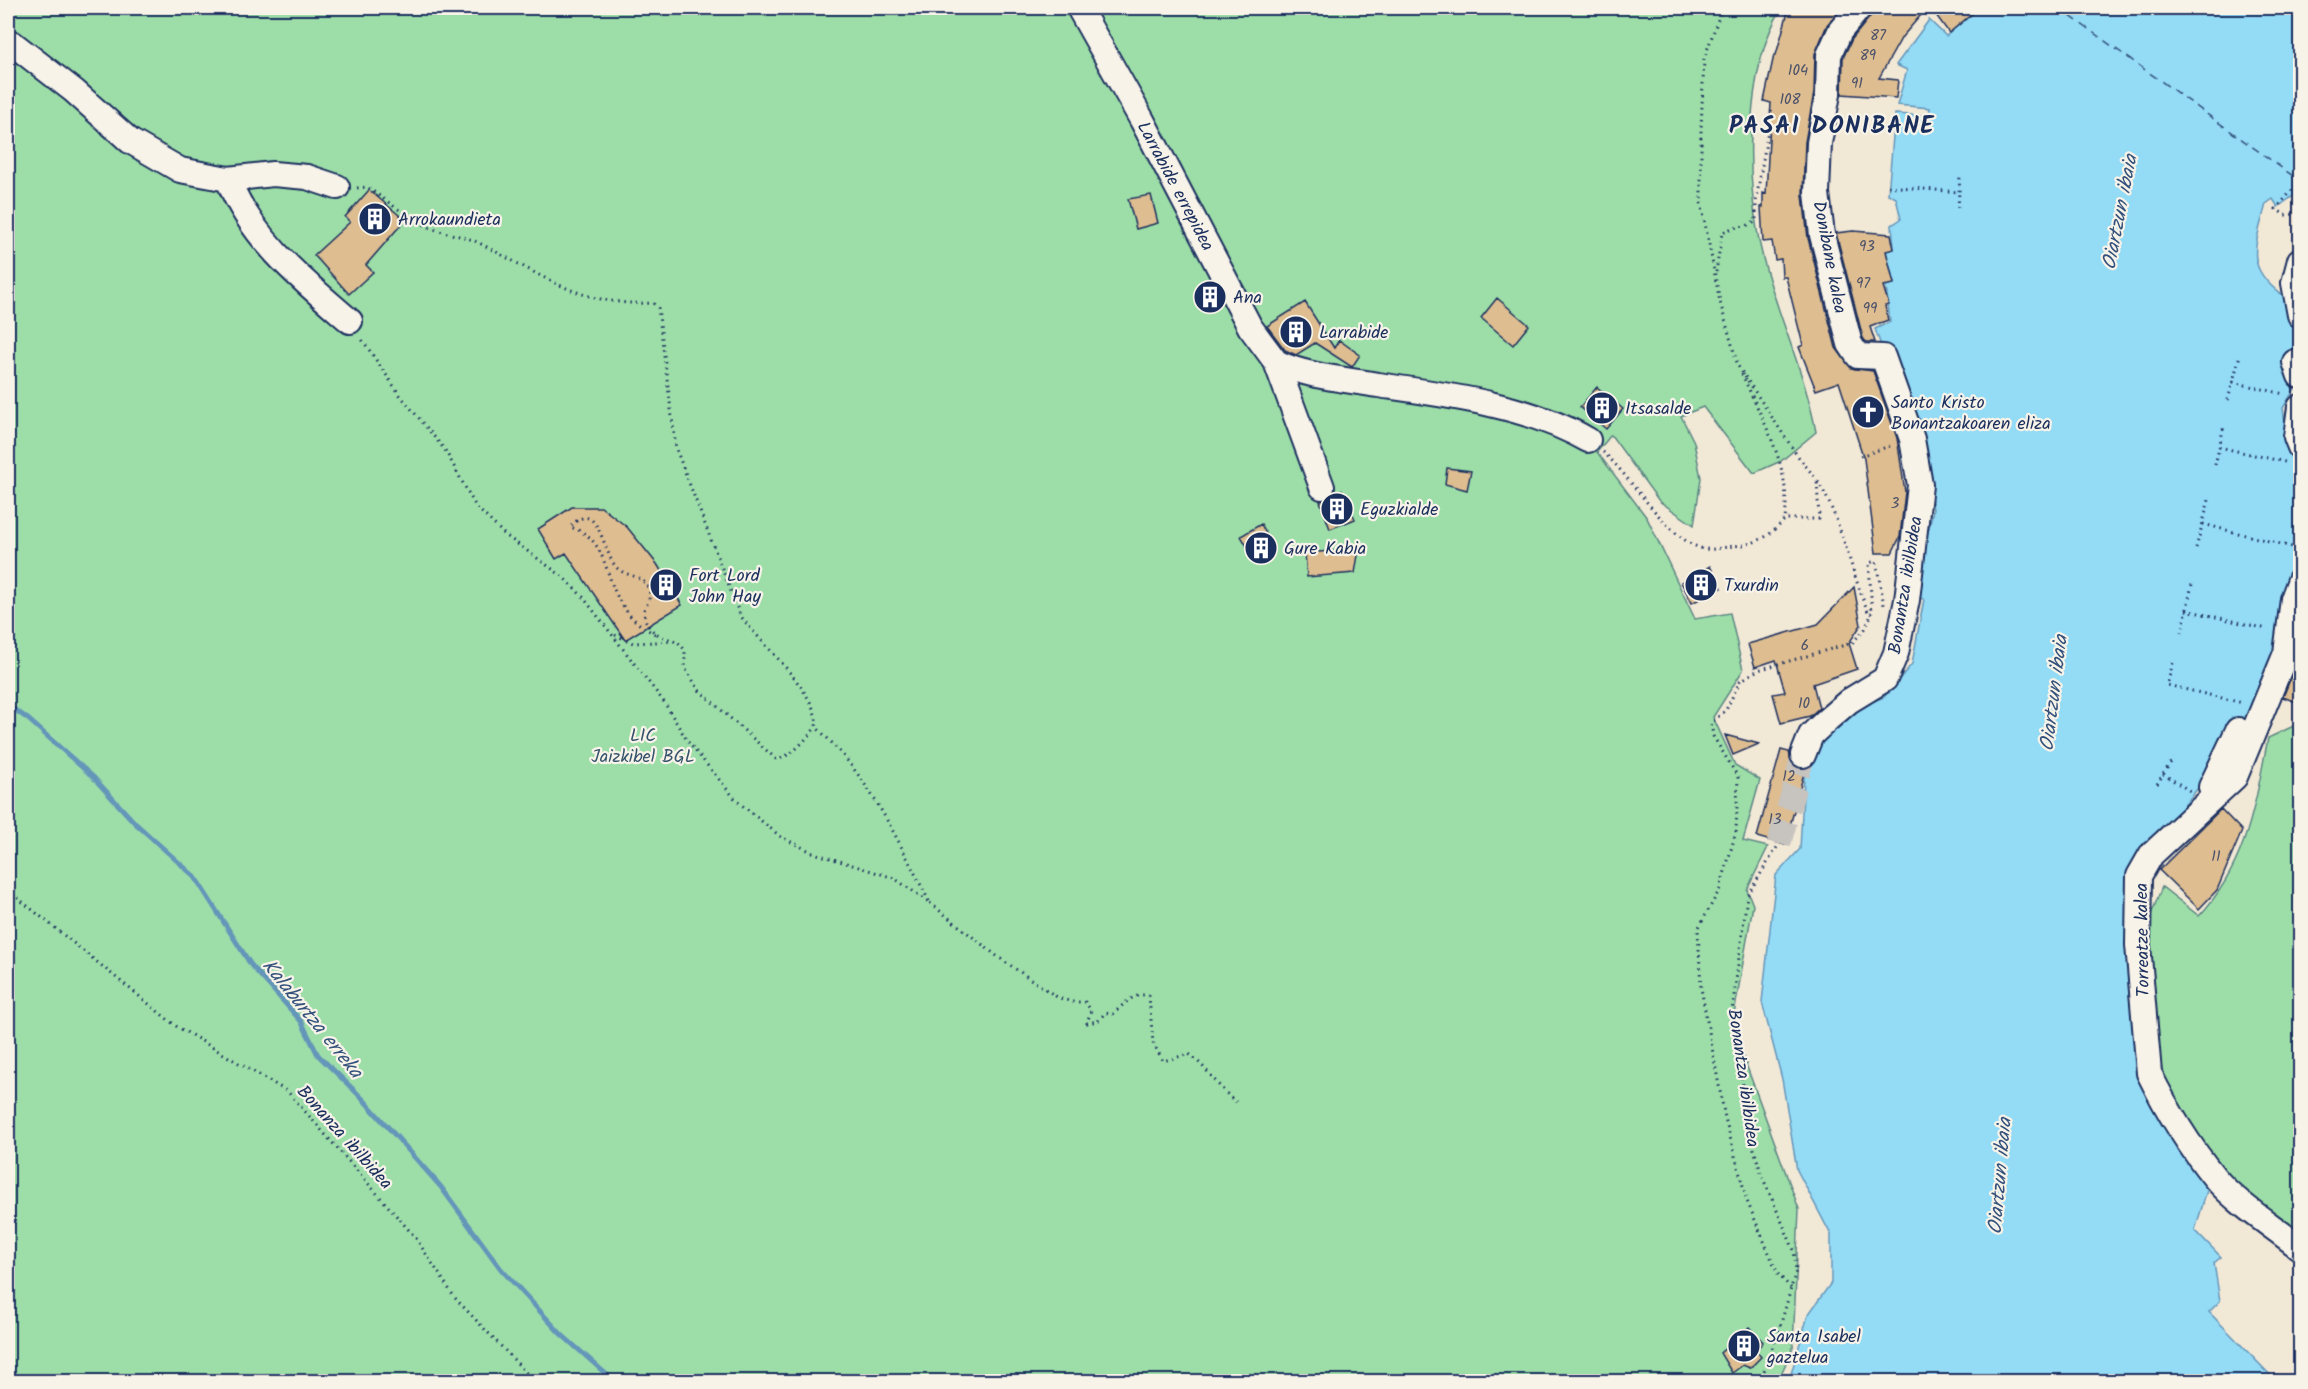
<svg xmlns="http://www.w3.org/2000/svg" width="2308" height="1389" font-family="Kalam,sans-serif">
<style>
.green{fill:#9ddea8;stroke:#5c8683;stroke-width:1.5}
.water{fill:#94dbf6;stroke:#6496b9;stroke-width:1.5}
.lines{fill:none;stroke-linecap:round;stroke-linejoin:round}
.stream{stroke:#6496b9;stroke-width:5}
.ferry{stroke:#33517c;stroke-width:1.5;stroke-dasharray:8 6;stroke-linecap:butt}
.building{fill:#debd90;stroke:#1b2f5e;stroke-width:1.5}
.minor-tunnel{stroke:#c7c3be;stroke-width:24;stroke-dasharray:24 12;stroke-linecap:butt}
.minor-casing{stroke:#1b2f5e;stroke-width:28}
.path{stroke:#1b2f5e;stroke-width:3;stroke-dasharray:1.5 4.5;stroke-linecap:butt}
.minor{stroke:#f7f3e8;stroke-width:24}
.labels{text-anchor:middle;stroke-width:4.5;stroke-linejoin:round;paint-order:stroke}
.number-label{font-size:15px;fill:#4c526a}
.street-label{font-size:18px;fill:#1b2f5e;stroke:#f7f3e8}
.poi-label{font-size:18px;fill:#1b2f5e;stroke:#f7f3e8;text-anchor:start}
.park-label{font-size:18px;fill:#35526d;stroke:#f7f3e8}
.water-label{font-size:20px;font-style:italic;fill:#33517c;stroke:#f7f3e8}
.district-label{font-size:24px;font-weight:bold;letter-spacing:1.5px;fill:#1b2f5e;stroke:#f7f3e8}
</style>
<rect width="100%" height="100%" fill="#f2e8d6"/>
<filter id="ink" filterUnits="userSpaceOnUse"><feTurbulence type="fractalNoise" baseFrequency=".0167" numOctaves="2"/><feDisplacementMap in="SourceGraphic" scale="12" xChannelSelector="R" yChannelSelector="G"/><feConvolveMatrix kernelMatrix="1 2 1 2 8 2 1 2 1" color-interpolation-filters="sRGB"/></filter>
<g filter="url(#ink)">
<path class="green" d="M8,8H1782C1743,69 1745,189 1763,258C1778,317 1805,372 1816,432L1781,461L1754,473L1703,407L1681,416L1694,442L1701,478L1694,525L1659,501L1611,435L1597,452L1647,518L1695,619L1730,613L1743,670L1713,717L1735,765L1760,780L1743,841L1768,847L1747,890L1753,905L1732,1026L1799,1209L1793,1347L1778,1381H8Z
M2300,723V1235L2221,1174L2157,1072L2145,930L2162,887L2199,916C2247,865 2255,804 2268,738Z"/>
<path class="water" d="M1979,8H2300V191L2278,207L2273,199L2266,204C2254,250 2243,269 2289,300L2300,345V352L2283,358L2294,390L2283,408L2287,442L2300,470V559L2286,594L2278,653L2249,723L2169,825L2151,838L2130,879L2140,1076L2209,1184L2195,1230L2221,1257L2214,1263L2220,1301L2209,1312L2276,1381H1789L1808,1315L1831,1283V1235L1797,1170L1782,1079L1762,1002L1776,875L1800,849L1804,778L1809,752L1848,711L1884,697L1912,664L1924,599L1913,597L1933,510L1924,447L1891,348L1883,351L1875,329L1890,322L1886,286L1894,283L1886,251L1894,248L1892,225L1901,219L1896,198L1888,194L1895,114L1929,116L1930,108L1897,105L1907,70L1896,65L1929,20L1946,36Z"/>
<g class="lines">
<path class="stream" d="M8,705L28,719L93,777L135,823L195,877L251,965L301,1021L318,1055L363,1099L441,1187L501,1269L561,1334L615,1382"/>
<path class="ferry" d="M2059,8L2300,181"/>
</g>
<path class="building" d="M1789,8H1841L1827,25L1815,54L1814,93L1805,142L1803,195L1808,238L1836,348L1851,368L1873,371L1897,438L1905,492L1900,537L1892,553H1876L1864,459L1839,382L1816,390L1799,347L1803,345L1786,277H1782L1781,259L1775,260L1772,241L1763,242L1761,207H1763V193L1766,194L1771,103L1764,101L1774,55H1776Z
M1873,8H1927L1902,37L1879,78L1898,80L1896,98L1842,94L1843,58L1852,39L1870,17Z
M1931,8H1979L1949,33Z
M369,190L405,220L366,265L373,272L349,294L314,255L350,222L345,217Z
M1151,195L1158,223L1136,229L1128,199Z
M1853,231L1891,234L1894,249L1886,251L1894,284L1883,286L1889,305L1885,306L1888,320L1870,327L1875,342H1866L1863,338L1836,233Z
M1210,282L1220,300L1211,311L1196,299Z
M1497,298L1529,325L1513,345L1481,318Z
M1305,302L1334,348L1339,340L1360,355L1352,367L1315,343L1296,355L1285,350L1267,326Z
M1597,387L1623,409L1606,429L1580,407Z
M1447,468L1471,471L1467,490L1445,484Z
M1342,490L1355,519L1330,529L1320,501L1327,500Z
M572,507H601L627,527L657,564L682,605L625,640L566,553L556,559L538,529Z
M1261,524L1274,550L1254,558L1241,536Z
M1359,549L1355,573L1307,577L1305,553Z
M1710,566L1721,588L1692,603L1681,582Z
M1854,587L1861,625L1849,643L1857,669L1813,684L1819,708L1810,716L1781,723L1773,694L1785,692L1776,660L1755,667L1748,644L1818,624Z
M2301,652V704L2283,697Z
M1725,735L1759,744L1733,755Z
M1781,750L1789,752L1792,764L1805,769L1785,845L1757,837Z
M2221,809L2242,831L2217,890L2199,909L2159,870Z
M1750,1327L1763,1342L1756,1350L1761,1357L1750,1368L1743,1365L1732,1373L1720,1353Z"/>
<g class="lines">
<path class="minor-tunnel" d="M1779,844L1803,755"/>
<g class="minor-casing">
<path id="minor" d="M1079,8L1142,120L1250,327L1276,362L1322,487
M12,43L74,91L130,141L180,170L228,179L273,174L307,177L337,187
M228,179C251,239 302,280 350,321
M2300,260L2294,283L2300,315
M1276,362C1308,377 1343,379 1378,385C1447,395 1528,405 1588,440
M2295,362L2300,376
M2300,407L2296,437L2300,447
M2300,580L2293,599L2286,653L2235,777L2151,855L2139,876L2138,945L2149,1073C2167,1110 2189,1146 2215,1178C2238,1205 2273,1226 2300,1248
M1803,755L1811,735L1828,719L1849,701L1885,679L1896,653L1907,600L1920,485L1912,439L1883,357L1858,356L1850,344L1822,235L1817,193L1819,143L1828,94L1829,55L1840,31L1859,8
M2213,797L2211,787L2238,730"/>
</g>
<path class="path" d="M1722,8L1704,59L1701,129V202L1720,302L1738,366L1797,455L1817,480
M2300,181L2276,209L2285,215L2300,214
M1888,186L1959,192L1960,175
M357,188L367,187C387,201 407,217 429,227C444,234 462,235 477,242C540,273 579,307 653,303L658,308L676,449L740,615C759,642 821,695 816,727C870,777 897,839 930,903L894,878L814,853L781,837L737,801L688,742L664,702L583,597L562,576L505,535L476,507L445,450L400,395L361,338
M1958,208L1959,192
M1716,272L1722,233C1732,225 1746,229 1756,221V201L1772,107
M1742,374C1762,420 1792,468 1785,519
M2233,382L2284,394
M2228,400L2240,355
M2219,447L2285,462
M1603,452C1630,475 1672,546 1706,549C1715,550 1725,547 1734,546C1756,544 1770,537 1785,519H1819L1817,480C1842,520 1850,570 1869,614L1872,613L1869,563L1876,561L1884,605
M1860,456L1893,445
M2215,465L2224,426
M2203,524L2300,549
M2196,548L2209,500
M2186,610L2267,629
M2182,633L2192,584
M655,634C642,627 631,619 623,606C603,578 609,538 570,527C599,495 602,553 617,568C626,577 642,574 648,588C652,596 648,602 644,610C644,630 659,637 677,641
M615,635L633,643L677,641L685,650V668L699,690L776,759C792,757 806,739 816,727
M2173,663L2167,685L2243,703
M2163,774L2190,791
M2157,784L2171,762
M8,890L176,1026L288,1092L415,1237L455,1298L535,1382
M930,903L998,957L1057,997L1072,1002H1085L1091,1010L1087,1023L1098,1021L1105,1013L1113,1014C1123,1005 1135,991 1149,996L1153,1043L1163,1061L1189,1054C1207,1067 1218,1088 1236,1102
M1791,1288L1778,1274L1747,1201L1725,1118L1701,988L1698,929L1720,889L1736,832L1738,777L1713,736L1711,723L1726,710L1740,681L1758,670L1852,643L1865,629L1872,613
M1760,1382L1779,1330L1796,1271L1794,1250L1762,1176L1751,1139L1732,1011L1747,896L1779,844"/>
<use href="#minor" class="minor"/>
</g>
</g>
<defs>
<g id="building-disc" transform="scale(1.725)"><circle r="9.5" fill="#1b2f5e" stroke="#f7f3e8"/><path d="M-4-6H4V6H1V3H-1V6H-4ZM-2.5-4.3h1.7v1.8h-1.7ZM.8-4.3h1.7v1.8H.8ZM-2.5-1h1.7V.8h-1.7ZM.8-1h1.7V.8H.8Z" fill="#fff"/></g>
<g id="church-disc" transform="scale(1.725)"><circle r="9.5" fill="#1b2f5e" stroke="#f7f3e8"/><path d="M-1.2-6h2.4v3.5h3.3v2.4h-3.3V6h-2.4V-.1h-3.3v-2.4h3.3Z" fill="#fff"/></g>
</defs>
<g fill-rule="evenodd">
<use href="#building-disc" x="375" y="219"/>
<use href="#building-disc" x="1210" y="297"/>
<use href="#building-disc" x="1296" y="332"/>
<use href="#building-disc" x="1602" y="408"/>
<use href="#church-disc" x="1868" y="412"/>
<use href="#building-disc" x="1337" y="509"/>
<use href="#building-disc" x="1261" y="548"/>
<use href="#building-disc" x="666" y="585"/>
<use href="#building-disc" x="1701" y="585"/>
<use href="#building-disc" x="1744" y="1346"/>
</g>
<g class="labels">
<g class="number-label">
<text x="1878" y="40">87</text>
<text x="1868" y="60">89</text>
<text x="1798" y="75">104</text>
<text x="1857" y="88">91</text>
<text x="1790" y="104">108</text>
<text x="1867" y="251">93</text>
<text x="1863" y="288">97</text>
<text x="1870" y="313">99</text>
<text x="1895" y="508">3</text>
<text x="1805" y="650">6</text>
<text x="1804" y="708">10</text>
<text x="1789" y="781">12</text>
<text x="1775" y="824">13</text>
<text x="2216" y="861">11</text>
</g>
<g class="street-label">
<text transform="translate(1176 186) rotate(62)" y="6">Larrabide errepidea</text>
<text transform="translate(1830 257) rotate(79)" y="6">Donibane kalea</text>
<text transform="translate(1905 585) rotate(-81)" y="6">Bonantza ibilbidea</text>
<text transform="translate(2142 940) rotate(-91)" y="6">Torreatze kalea</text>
<text transform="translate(1744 1078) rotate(82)" y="6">Bonantza ibilbidea</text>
<text transform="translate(345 1137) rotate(48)" y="6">Bonanza ibilbidea</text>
</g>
<g class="poi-label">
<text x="398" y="225">Arrokaundieta</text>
<text x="1233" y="303">Ana</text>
<text x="1319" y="338">Larrabide</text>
<text x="1891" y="408">Santo Kristo<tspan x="1891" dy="21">Bonantzakoaren eliza</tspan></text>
<text x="1625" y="414">Itsasalde</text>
<text x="1360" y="515">Eguzkialde</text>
<text x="1284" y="554">Gure Kabia</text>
<text x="689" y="581">Fort Lord<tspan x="689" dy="21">John Hay</tspan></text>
<text x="1724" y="591">Txurdin</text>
<text x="1767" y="1342">Santa Isabel<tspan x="1767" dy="21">gaztelua</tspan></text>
</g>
<g class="park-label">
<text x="643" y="741">LIC<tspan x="643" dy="21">Jaizkibel BGL</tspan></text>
</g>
<g class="water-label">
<text transform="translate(2119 212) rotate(-79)" y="7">Oiartzun ibaia</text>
<text transform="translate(2053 693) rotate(-83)" y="7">Oiartzun ibaia</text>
<text transform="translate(313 1018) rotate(51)" y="7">Kalaburtza erreka</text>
<text transform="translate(1999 1176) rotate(-85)" y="7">Oiartzun ibaia</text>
</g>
<g class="district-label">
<text x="1832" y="133">PASAI DONIBANE</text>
</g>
</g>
<rect width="2308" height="1389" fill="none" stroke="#f7f3e8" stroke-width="30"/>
<rect x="15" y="15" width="2278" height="1359" fill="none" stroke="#1b2f5e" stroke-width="2" filter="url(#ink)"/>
</svg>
